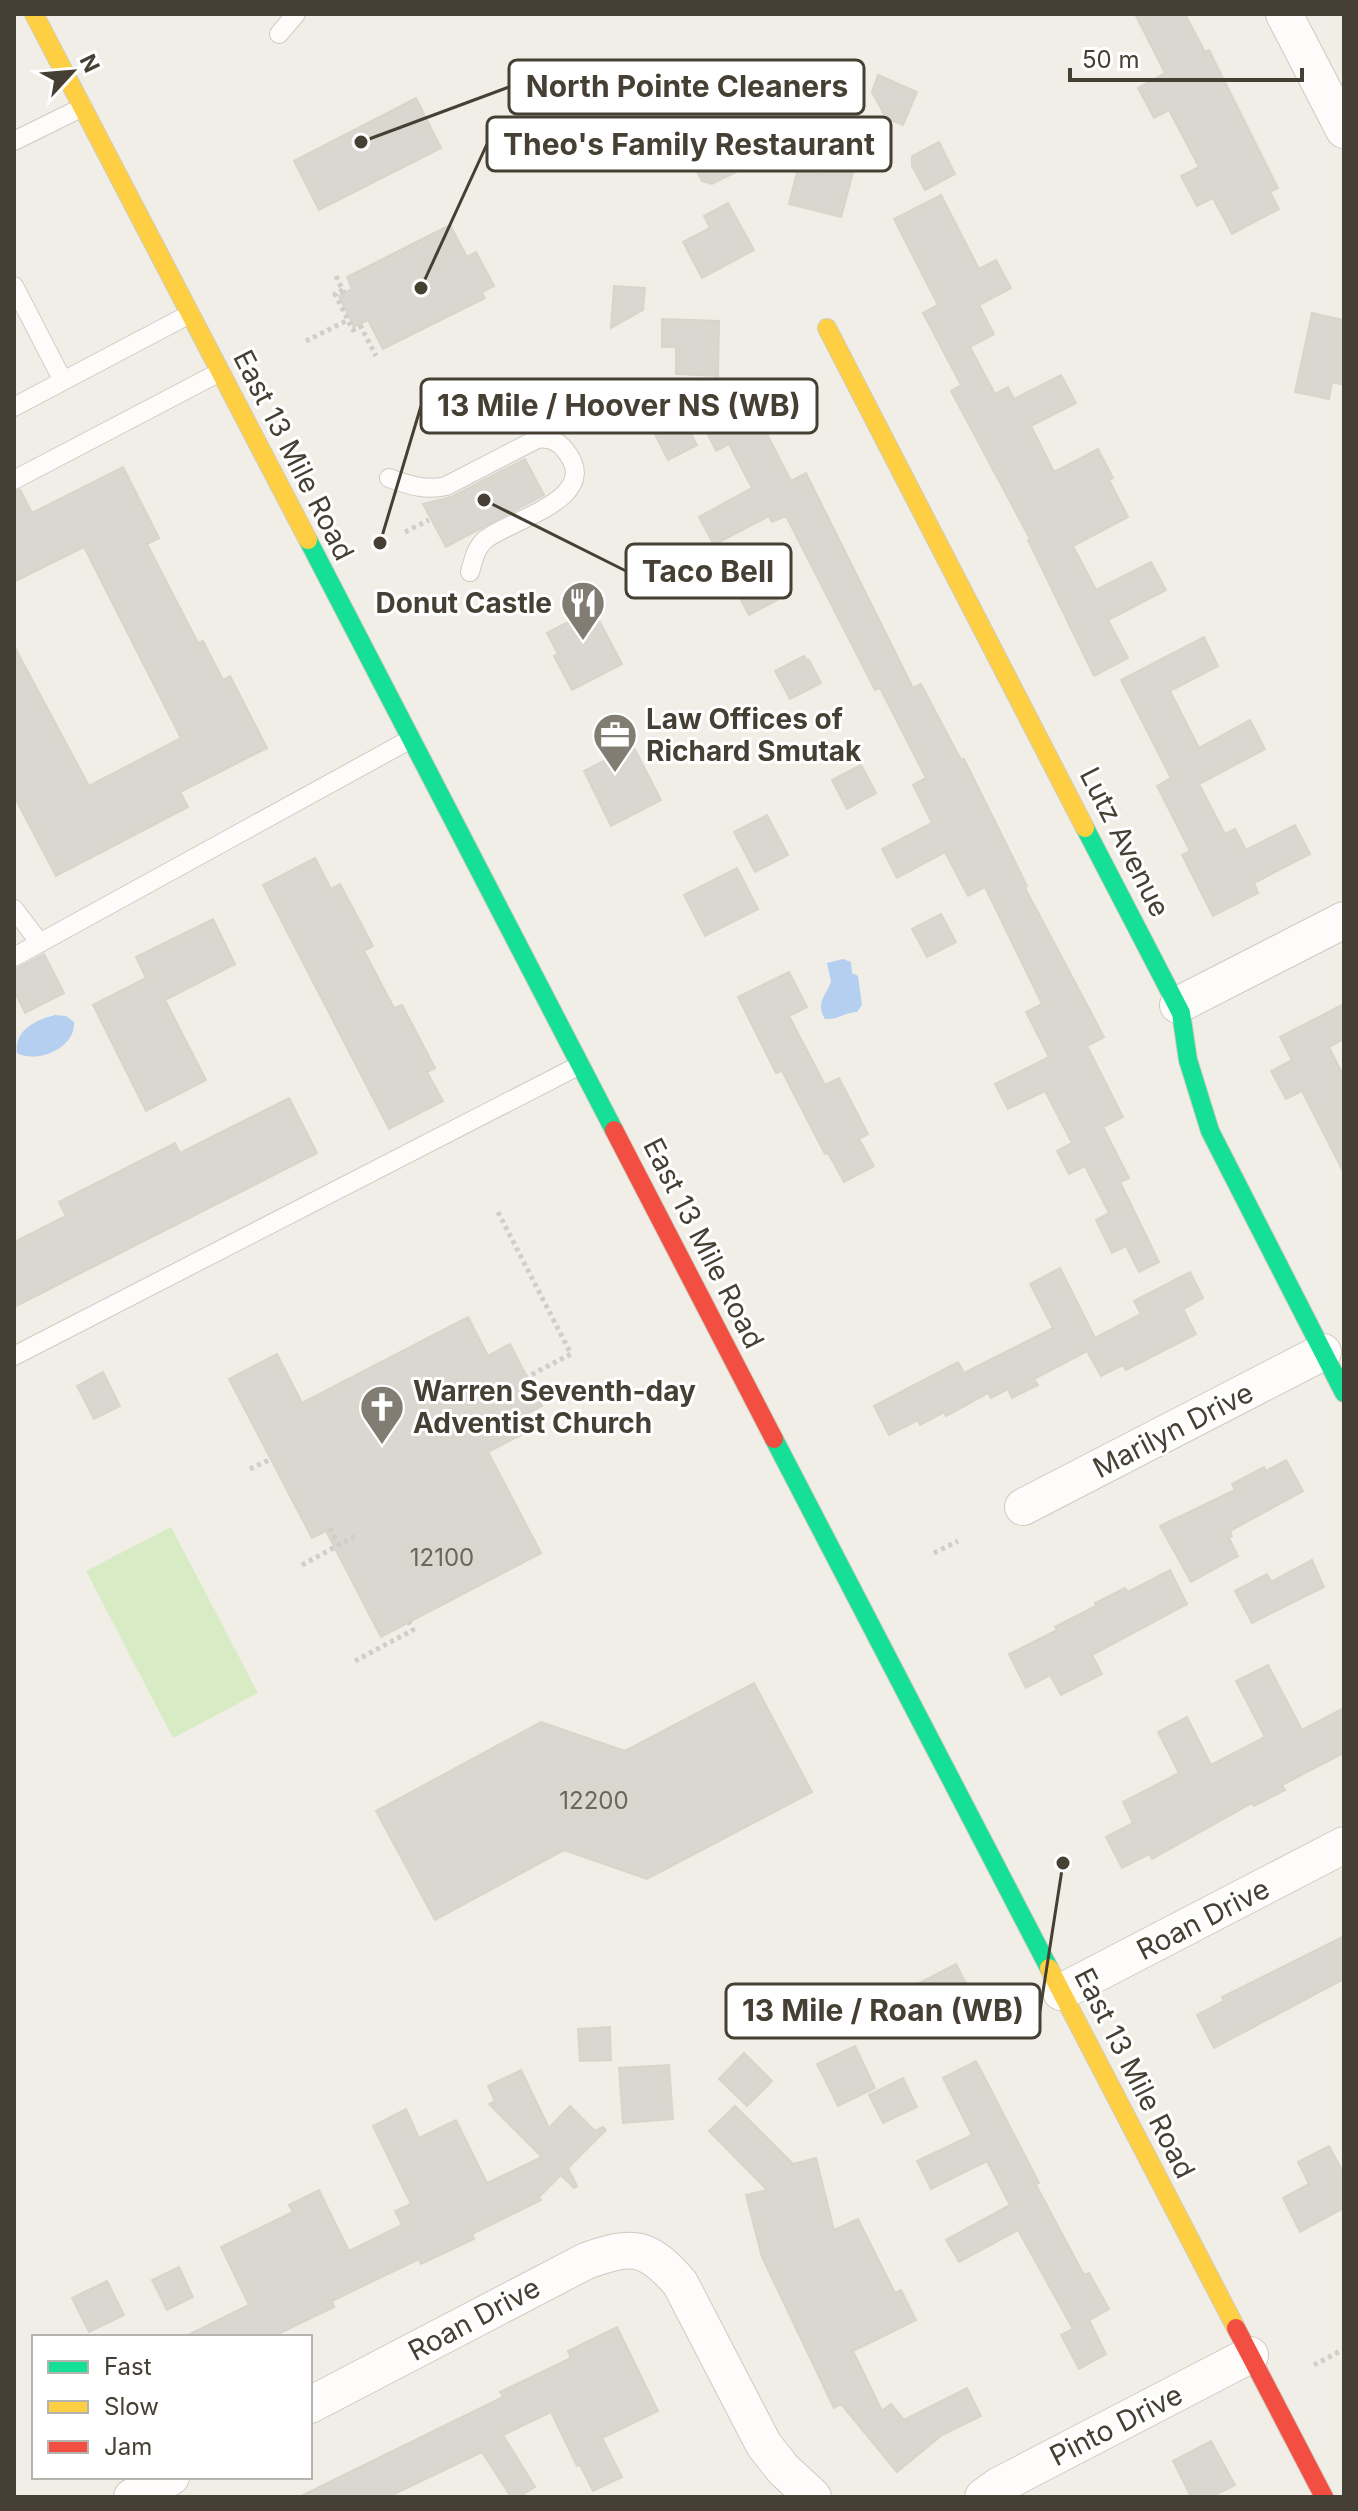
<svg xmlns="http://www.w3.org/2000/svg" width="1358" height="2511" font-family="Inter,sans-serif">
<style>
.green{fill:#d7ecc4}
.water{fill:#b4cff0}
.building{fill:#d9d7cf;stroke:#d8d5cc;stroke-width:2}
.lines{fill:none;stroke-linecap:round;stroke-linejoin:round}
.lane-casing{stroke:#cdcbc4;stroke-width:20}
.street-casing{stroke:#cdcbc4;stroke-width:38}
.fast-casing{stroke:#cfccbd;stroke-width:20}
.slow-casing{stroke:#cfccbd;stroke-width:20}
.jam-casing{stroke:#cfccbd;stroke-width:20}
.path{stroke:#d0cec9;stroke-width:5;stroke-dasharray:4 4;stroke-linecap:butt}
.lane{stroke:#fdfcfb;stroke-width:18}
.street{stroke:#fdfcfb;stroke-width:36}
.fast{stroke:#16e098;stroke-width:18}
.slow{stroke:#ffcf43;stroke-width:18}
.jam{stroke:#f24e42;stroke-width:18}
.labels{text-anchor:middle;stroke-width:6;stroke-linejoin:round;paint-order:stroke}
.number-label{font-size:24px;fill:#6b665b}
.street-label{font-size:28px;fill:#454033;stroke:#fff}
.poi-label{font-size:28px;font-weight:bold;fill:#454033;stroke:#fff;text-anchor:start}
.leader{fill:none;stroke:#454033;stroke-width:3}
.callout-dot{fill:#454033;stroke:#fff;stroke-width:3}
.callout{fill:#fff;stroke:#454033;stroke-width:3}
.callout-label{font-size:30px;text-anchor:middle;font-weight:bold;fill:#454033}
</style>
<rect width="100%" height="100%" fill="#f0eee6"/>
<path class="green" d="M171,1527L258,1693L173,1738L86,1571Z"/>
<path class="water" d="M843,959L851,962L852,973L858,976L862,1005L857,1012C846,1012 837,1020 825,1019C815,1004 826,995 831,982L827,963Z
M55,1015L66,1016L74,1022C76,1048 37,1064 17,1053C14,1030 36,1020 55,1015Z"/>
<path class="building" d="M1135,14H1185L1205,52L1209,50L1278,188L1270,192L1279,209L1232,234L1213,198L1197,206L1181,176L1199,167L1169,110L1154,118L1138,88L1165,73Z
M878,75L917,92L903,125L886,118L872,92Z
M416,98L441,148L319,210L294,161Z
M939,142L955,174L925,190L912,166V156Z
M723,145L736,172L712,184L702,181L691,161Z
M826,157L855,165L841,217L789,204L798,168L821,174Z
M941,195L979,269L996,260L1011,288L979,305L994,334L970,347L995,394L1008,387L1014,399L1061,375L1076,403L1031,426L1054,472L1098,449L1113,478L1109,480L1128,517L1073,546L1096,590L1151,562L1166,590L1108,620L1128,658L1094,676L1028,540L1030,539L951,391L961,385L923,313L938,305L894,219Z
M728,203L754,250L702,278L683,242L710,228L704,216Z
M450,225L467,257L476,252L494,286L482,292L485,298L383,349L368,320L354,327L339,296L352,289L347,277Z
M614,286L645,288L643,310L611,328Z
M1312,313L1344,320V385L1332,382L1329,399L1295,392Z
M662,319L719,321L718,376L676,374V347H662Z
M750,401L791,481L806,473L913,688L921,684L961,760L964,759L1027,886L1025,888L1104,1037L1087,1046L1123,1117L1103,1127L1129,1178L1120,1182L1159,1262L1139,1272L1126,1246L1112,1253L1096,1220L1109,1213L1085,1166L1069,1174L1057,1151L1072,1143L1045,1091L1008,1109L995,1084L1049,1057L1026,1012L1042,1004L985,887L968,896L945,852L897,878L882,849L932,823L913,785L926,778L880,688L875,690L786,516L772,522L769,516L714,545L699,517L752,488L729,444L716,451L707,433V423Z
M682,417L697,445L668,460L654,432Z
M525,459L544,495L446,547L423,504L451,497Z
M123,467L159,538L147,544L198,643L203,641L223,680L230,676L267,748L180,792L188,807L56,876L14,796V646L89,786L181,738L84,547L14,582V492L20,490L32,513Z
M762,572L777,600L749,615L734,587Z
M593,609L622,664L572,690L554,656L558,654L547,633Z
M1204,637L1218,666L1170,691L1199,748L1250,720L1265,749L1199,784L1225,834L1235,829L1246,850L1295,825L1310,854L1254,883L1258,893L1213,916L1182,855L1190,851L1157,786L1171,778L1121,680Z
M804,656L807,661L809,660L821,683L790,699L775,671Z
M633,746L661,800L611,826L584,771Z
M861,765L876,793L847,809L832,780Z
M767,815L788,855L755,872L734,832Z
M315,858L331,889L340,884L373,946L364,951L394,1008L402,1005L435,1068L427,1072L443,1101L389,1129L263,885Z
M737,868L758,909L705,936L684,895Z
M941,914L956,942L927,957L912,929Z
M213,919L235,964L165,1000L206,1080L146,1111L93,1005L146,978L136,957Z
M44,954L64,993L25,1013L14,990V970Z
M789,972L807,1007L789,1016L825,1085L839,1078L868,1134L859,1139L874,1166L844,1182L828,1153L825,1154L782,1071L776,1073L738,997Z
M1344,1004V1039L1329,1047L1344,1077V1173L1302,1091L1286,1099L1271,1071L1292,1060L1280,1037Z
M289,1098L317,1153L14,1307V1242L66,1216L59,1202L175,1143L180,1153Z
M1060,1268L1095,1338L1141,1314L1134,1301L1190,1272L1203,1298L1183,1309L1196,1334L1126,1370L1123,1365L1101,1376L1087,1351L1034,1379L1038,1385L1012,1398L1008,1389L991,1398L988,1393L946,1416L944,1412L920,1425L918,1420L889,1435L874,1406L958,1362L964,1373L1053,1328L1030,1284Z
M468,1317L488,1356L510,1344L542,1406L517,1419L525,1433L488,1452L541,1553L381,1637L326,1531L312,1538L229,1379L277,1354L302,1403Z
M103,1372L120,1406L94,1419L77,1386Z
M1286,1460L1303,1491L1230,1531L1232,1536L1229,1538L1238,1556L1191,1582L1160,1526L1235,1490L1232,1484L1264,1467L1266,1471Z
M1312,1560L1324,1587L1252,1623L1235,1591L1267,1574L1271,1582Z
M1170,1570L1187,1604L1092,1655L1102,1674L1061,1695L1050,1675L1026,1688L1009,1654L1057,1630L1055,1627L1096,1606L1095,1603L1125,1588L1128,1592Z
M1268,1665L1302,1730L1344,1708V1753L1282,1785L1285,1790L1254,1806L1252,1803L1152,1859L1149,1854L1122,1868L1106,1837L1133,1823L1123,1802L1179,1773L1158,1732L1187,1717L1211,1765L1265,1737L1236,1681Z
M754,1683L812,1792L647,1879L564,1850L435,1920L376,1811L541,1722L625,1751Z
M1344,1936V1979L1214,2048L1197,2015L1224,2001L1222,1997Z
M956,1964L975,2001L911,2034L892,1997Z
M610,2027L611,2060L580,2061L578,2029Z
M855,2046L875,2088L838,2106L817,2064Z
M744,2053L772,2081L747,2106L719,2079Z
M976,2061L1039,2183L1036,2185L1084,2275L1089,2273L1109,2309L1079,2326L1089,2320L1106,2354L1079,2369L1061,2335L1073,2329L1018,2230L959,2262L946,2240L1010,2205L987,2161L931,2189L917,2161L972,2135L943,2078Z
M669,2065L673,2119L623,2123L619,2068Z
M521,2070L549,2128L570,2106L595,2131L603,2127L606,2130L568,2168L577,2186L574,2188L561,2175L539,2197L541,2200L472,2234L474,2239L421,2264L419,2259L332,2301L334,2307L272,2337H184L249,2305L221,2247L293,2212L289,2205L319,2190L349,2251L402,2225L395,2211L411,2204L373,2126L406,2109L419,2138L456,2120L487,2183L542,2157L489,2104L495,2101L488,2086Z
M903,2078L917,2107L883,2123L869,2095Z
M735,2106L793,2164L816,2158L834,2230L858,2219L895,2293L901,2290L916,2320L853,2351L882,2411L891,2404L904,2420L967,2388L981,2416L942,2435L897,2472L841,2404L834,2408L762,2257L746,2195L767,2190L709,2131Z
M1329,2146L1344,2174V2208L1300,2232L1283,2198L1309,2184L1298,2162Z
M179,2267L193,2297L167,2310L152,2280Z
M107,2281L124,2315L89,2332L72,2298Z
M617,2327L658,2411L602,2438L622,2477L593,2491L580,2465L577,2466L551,2412L503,2435L535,2487L519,2497H511L482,2452L388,2497H299L503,2397L500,2392L571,2358L568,2351Z
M1211,2441L1235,2485L1211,2497H1191L1173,2461Z"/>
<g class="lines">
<g class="lane-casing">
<path id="lane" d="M279,34L296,14
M14,141L83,107
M14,286L63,381L190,314
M14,407L63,381
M389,478C409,485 425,491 446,486L537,439C549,437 558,441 565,450C605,498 512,519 486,539C476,547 473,561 470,572
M14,480L220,372
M14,909L40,943
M14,957L411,739
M14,1356L580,1065"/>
</g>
<g class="street-casing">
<path id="street" d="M1284,14L1344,130
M1178,1005L1344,920
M1023,1507L1323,1352
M1061,1992L1344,1845
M310,2405L586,2261C632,2245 646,2244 680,2283L764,2445L783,2469L813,2497
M132,2497L171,2477
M983,2497L998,2486L1250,2355"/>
</g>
<g class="fast-casing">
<path id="fast" d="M308,540L614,1130
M1085,828L1181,1013L1188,1060L1210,1131L1344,1393
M774,1439L1049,1968"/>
</g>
<g class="slow-casing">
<path id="slow" d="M34,14L308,540
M827,328L1085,828
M1049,1968L1236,2328"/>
</g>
<g class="jam-casing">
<path id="jam" d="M614,1130L774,1439
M1236,2328L1324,2497"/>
</g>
<path class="path" d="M336,276L344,293
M343,290L335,294L353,330L361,326
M360,325L376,356
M306,341L348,320
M405,532L429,520
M498,1212L571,1354L527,1377
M250,1469L271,1459
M330,1528L339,1545
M934,1553L958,1541
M302,1565L357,1535
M355,1661L413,1630L409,1622
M1314,2365L1344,2349"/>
<use href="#lane" class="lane"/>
<use href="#street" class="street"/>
<use href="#fast" class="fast"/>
<use href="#slow" class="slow"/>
<use href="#jam" class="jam"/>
</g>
<defs>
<g id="restaurant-pin" transform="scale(2.3)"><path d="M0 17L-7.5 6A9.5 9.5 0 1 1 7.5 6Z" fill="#817d72" stroke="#fff"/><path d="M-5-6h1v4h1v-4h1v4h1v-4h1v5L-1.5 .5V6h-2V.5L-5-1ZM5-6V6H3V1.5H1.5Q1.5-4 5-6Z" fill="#fff"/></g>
<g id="office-pin" transform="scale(2.3)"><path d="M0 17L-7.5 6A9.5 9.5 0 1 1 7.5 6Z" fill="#817d72" stroke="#fff"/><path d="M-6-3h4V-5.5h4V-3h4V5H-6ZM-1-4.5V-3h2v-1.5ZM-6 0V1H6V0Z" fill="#fff"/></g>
<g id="church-pin" transform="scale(2.3)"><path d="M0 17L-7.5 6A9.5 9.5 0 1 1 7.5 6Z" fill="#817d72" stroke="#fff"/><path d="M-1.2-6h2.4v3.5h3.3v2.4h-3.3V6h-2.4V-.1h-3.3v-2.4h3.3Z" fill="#fff"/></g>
</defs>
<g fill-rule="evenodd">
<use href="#restaurant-pin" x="583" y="603"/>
<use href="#office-pin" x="615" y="735"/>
<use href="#church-pin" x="382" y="1407"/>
</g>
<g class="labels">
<g class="number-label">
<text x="442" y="1566">12100</text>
<text x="594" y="1809">12200</text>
</g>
<g class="street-label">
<text transform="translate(294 455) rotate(63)" y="10">East 13 Mile Road</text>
<text transform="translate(1125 842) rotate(63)" y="10">Lutz Avenue</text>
<text transform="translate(704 1243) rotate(63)" y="10">East 13 Mile Road</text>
<text transform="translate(1173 1430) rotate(-27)" y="10">Marilyn Drive</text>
<text transform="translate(1203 1919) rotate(-27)" y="10">Roan Drive</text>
<text transform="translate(1135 2073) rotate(63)" y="10">East 13 Mile Road</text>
<text transform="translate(474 2319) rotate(-28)" y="10">Roan Drive</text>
<text transform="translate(1116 2425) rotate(-27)" y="10">Pinto Drive</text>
</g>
<g class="poi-label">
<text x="552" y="613" text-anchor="end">Donut Castle</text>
<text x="646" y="729">Law Offices of<tspan x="646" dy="32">Richard Smutak</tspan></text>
<text x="413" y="1401">Warren Seventh-day<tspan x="413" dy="32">Adventist Church</tspan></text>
</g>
</g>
<path class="leader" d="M361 142L509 87M421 288L487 144M380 543L421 406M484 500L626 571M1063 1863L1040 2011"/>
<g class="callout-dot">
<circle cx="361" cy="142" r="8"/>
<circle cx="421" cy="288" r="8"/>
<circle cx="380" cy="543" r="8"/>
<circle cx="484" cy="500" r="8"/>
<circle cx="1063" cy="1863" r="8"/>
</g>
<g class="callout">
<rect x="509" y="60" width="355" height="54" rx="8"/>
<rect x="487" y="117" width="404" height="54" rx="8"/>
<rect x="421" y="379" width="396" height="54" rx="8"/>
<rect x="626" y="544" width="165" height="54" rx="8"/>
<rect x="726" y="1984" width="314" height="54" rx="8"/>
</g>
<g class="callout-label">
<text x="687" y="97">North Pointe Cleaners</text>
<text x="689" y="155">Theo's Family Restaurant</text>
<text x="619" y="416">13 Mile / Hoover NS (WB)</text>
<text x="708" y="582">Taco Bell</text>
<text x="883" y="2021">13 Mile / Roan (WB)</text>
</g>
<rect width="1358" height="2511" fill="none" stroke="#454033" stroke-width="32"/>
<rect x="32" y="2335" width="280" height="144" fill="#ffffff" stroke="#b5b3ad" stroke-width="2"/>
<rect x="48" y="2361" width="40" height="12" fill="#16e098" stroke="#b5b3ad" stroke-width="2"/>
<text x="104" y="2375" font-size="24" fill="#454033">Fast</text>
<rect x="48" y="2401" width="40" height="12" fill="#ffcf43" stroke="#b5b3ad" stroke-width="2"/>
<text x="104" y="2415" font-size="24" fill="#454033">Slow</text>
<rect x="48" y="2441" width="40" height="12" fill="#f24e42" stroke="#b5b3ad" stroke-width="2"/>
<text x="104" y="2455" font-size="24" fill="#454033">Jam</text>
<g transform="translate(72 72) rotate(64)" stroke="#ffffff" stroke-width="6" paint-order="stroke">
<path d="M0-6L14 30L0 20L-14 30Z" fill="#454033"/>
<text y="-12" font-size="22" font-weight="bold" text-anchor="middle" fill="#454033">N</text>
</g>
<path d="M1070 68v12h232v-12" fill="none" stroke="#454033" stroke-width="4"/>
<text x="1082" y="68" font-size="24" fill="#454033" stroke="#ffffff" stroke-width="6" paint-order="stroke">50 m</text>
</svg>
